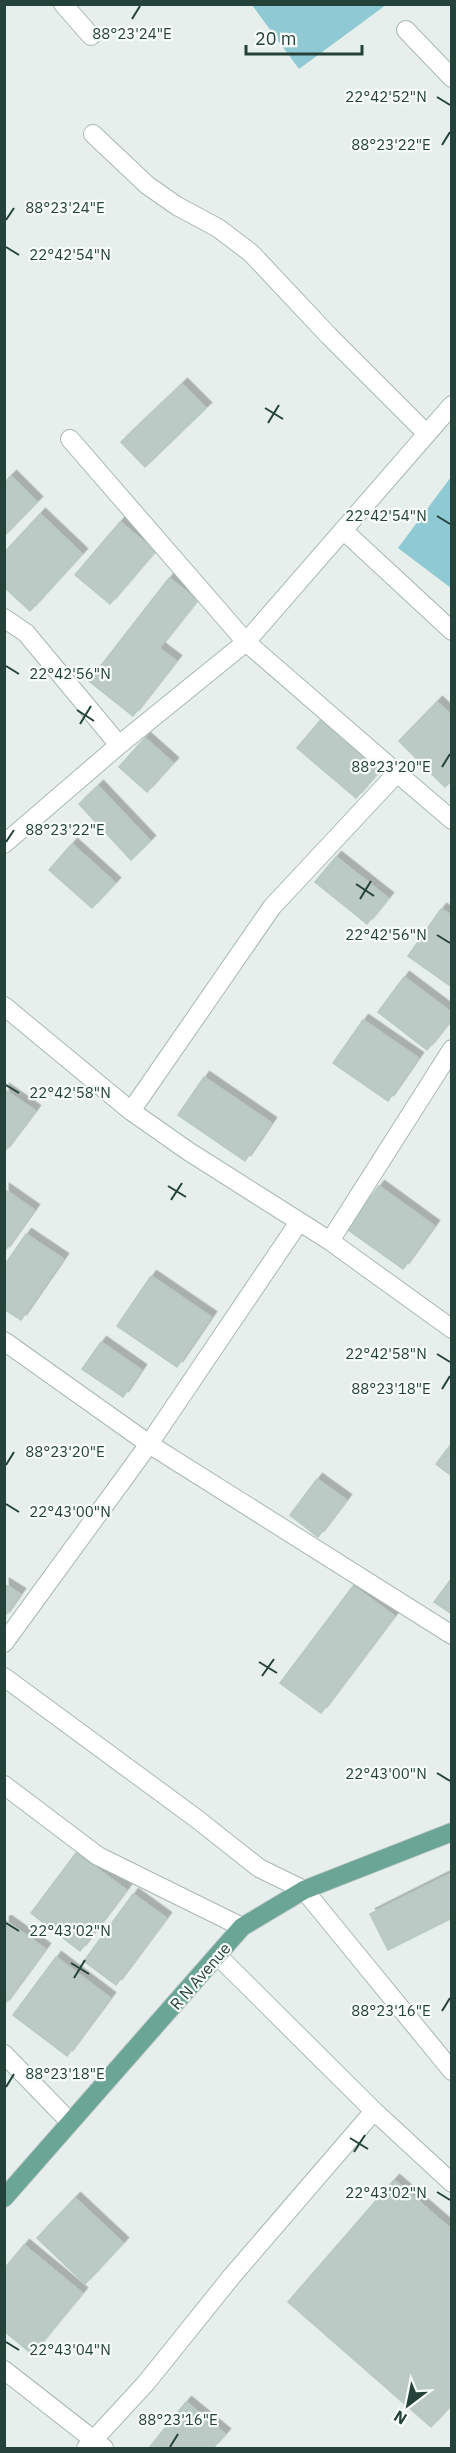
<svg xmlns="http://www.w3.org/2000/svg" width="456" height="2453" font-family="'IBM Plex Sans',sans-serif">
<style>
.water{fill:#8ec9d4}
.building{fill:#bbcac4;stroke:#b8c9c2;stroke-width:1.5;filter:url(#shadow)}
.lines{fill:none;stroke-linecap:round;stroke-linejoin:round}
.minor-casing{stroke:#a8b8b2;stroke-width:20}
.major-casing{stroke:#c2cac8;stroke-width:20}
.minor{stroke:#fff;stroke-width:18}
.major{stroke:#6aa596;stroke-width:18}
.ticks{fill:none;stroke:#24423a;stroke-width:2}
.labels{text-anchor:middle;stroke-width:4.5;stroke-linejoin:round;paint-order:stroke}
.street-label{font-size:16px;fill:#24423a;stroke:#f7fbf9}
.ticks-label{font-size:15px;text-anchor:middle;fill:#24423a;stroke:#f7fbf9;stroke-width:4.5;stroke-linejoin:round;paint-order:stroke}
</style>
<defs>
<filter id="shadow"><feDropShadow dx="5.5" dy="-5.5" stdDeviation="0" flood-color="#0004"/></filter>
</defs>
<rect width="100%" height="100%" fill="#e6efeb"/>
<path class="water" d="M252,5H386L299,69Z
M451,477V588L398,548Z"/>
<path class="building" d="M182,384L206,408L145,467L121,442Z
M11,476L37,502L4,536V483Z
M40,514L82,554L30,611L4,587V553Z
M120,522L155,551L110,604L75,575Z
M169,578L197,600L159,648L176,661L133,716L89,681Z
M437,702L452,716V780L445,787L399,741Z
M324,716L383,766L356,798L297,748Z
M145,738L173,763L147,792L119,767Z
M98,786L150,841L131,860L79,804Z
M72,844L115,883L92,908L49,870Z
M336,857L388,898L367,924L315,882Z
M441,909L452,916V987L408,956Z
M404,977L452,1013V1018L427,1050L378,1012Z
M363,1020L418,1058L388,1101L333,1063Z
M204,1077L271,1123L245,1161L178,1115Z
M4,1089L35,1111L4,1152Z
M379,1186L434,1226L403,1269L347,1229Z
M4,1189L34,1210L4,1252Z
M26,1234L63,1259L21,1320L4,1309V1266Z
M151,1276L211,1317L177,1367L117,1326Z
M101,1342L141,1370L123,1397L82,1369Z
M452,1443V1476L436,1464Z
M317,1479L346,1500L318,1537L290,1515Z
M452,1578V1614L434,1602Z
M4,1584L20,1594L4,1617Z
M353,1586L394,1616L321,1713L280,1683Z
M76,1853L126,1890L80,1951L31,1913Z
M452,1873V1918L388,1950L370,1914Z
M133,1894L166,1918L116,1985L84,1961Z
M6,1921L45,1949L4,2005V1922Z
M56,1957L110,1998L67,2056L13,2015Z
M394,2180L452,2230V2404L431,2427L288,2302Z
M75,2198L123,2243L85,2284L37,2238Z
M24,2245L82,2293L32,2354L4,2331V2269Z
M186,2402L225,2434L213,2448H149Z"/>
<g class="lines">
<g class="minor-casing">
<path id="minor" d="M63,4L91,36
M406,30L452,78
M93,134L147,185L177,206L218,228L251,253L329,336L426,433
M70,439L246,642L397,773
M343,530L452,631
M4,618L26,633L119,745
M4,844L119,745L246,642L452,405
M4,1006L131,1111L188,1151L330,1241L452,1329
M131,1111L272,907L397,773L452,820
M330,1241L452,1049
M4,1341L149,1444L452,1635
M4,1643L149,1444L299,1222
M4,1677L197,1819L259,1868L304,1890L452,2071
M4,1785L98,1856L242,1927
M218,1956L374,2111L452,2183
M4,2054L70,2122
M4,2370L104,2448
M86,2448L146,2383L232,2276L374,2111"/>
</g>
<g class="major-casing">
<path id="major" d="M4,2198L242,1927L304,1890L452,1832"/>
</g>
<use href="#minor" class="minor"/>
<use href="#major" class="major"/>
</g>
<path class="ticks" d="M132,19L140,6M437,97L450,105M442,145L450,132M6,220L14,208M6,247L19,255M265,408L283,419M268,423L279,405M437,516L450,524M6,666L19,674M77,710L94,721M80,724L91,706M442,767L450,754M6,842L14,830M356,884L374,896M360,899L371,881M437,935L450,943M6,1085L19,1093M168,1186L186,1197M171,1200L182,1183M437,1354L450,1362M442,1389L450,1376M6,1465L14,1452M6,1504L19,1512M259,1662L277,1673M262,1676L274,1659M437,1773L450,1781M6,1923L19,1931M71,1963L89,1974M74,1978L85,1960M442,2011L450,1998M6,2087L14,2074M350,2138L368,2149M354,2152L365,2135M437,2192L450,2200M6,2342L19,2350M170,2447L178,2434"/>
<g class="labels">
<g class="street-label">
<text transform="translate(200 1976) rotate(-49)" y="6">R N Avenue</text>
</g>
</g>
<g class="ticks-label">
<text x="132" y="39">88°23'24"E</text>
<text x="386" y="102">22°42'52"N</text>
<text x="391" y="150">88°23'22"E</text>
<text x="65" y="213">88°23'24"E</text>
<text x="70" y="260">22°42'54"N</text>
<text x="386" y="521">22°42'54"N</text>
<text x="70" y="679">22°42'56"N</text>
<text x="391" y="772">88°23'20"E</text>
<text x="65" y="835">88°23'22"E</text>
<text x="386" y="940">22°42'56"N</text>
<text x="70" y="1098">22°42'58"N</text>
<text x="386" y="1359">22°42'58"N</text>
<text x="391" y="1394">88°23'18"E</text>
<text x="65" y="1457">88°23'20"E</text>
<text x="70" y="1517">22°43'00"N</text>
<text x="386" y="1779">22°43'00"N</text>
<text x="70" y="1936">22°43'02"N</text>
<text x="391" y="2016">88°23'16"E</text>
<text x="65" y="2079">88°23'18"E</text>
<text x="386" y="2198">22°43'02"N</text>
<text x="70" y="2355">22°43'04"N</text>
<text x="178" y="2425">88°23'16"E</text>
</g>
<rect width="456" height="2453" fill="none" stroke="#24423a" stroke-width="12"/>
<g transform="translate(408 2405) rotate(212)" stroke="#f7fbf9" stroke-width="4.5" paint-order="stroke">
<path d="M0-4.5L10 22L0 15L-10 22Z" fill="#24423a"/>
<text y="-9" font-size="16" font-weight="bold" text-anchor="middle" fill="#24423a">N</text>
</g>
<path d="M246 45v9h116v-9" fill="none" stroke="#24423a" stroke-width="3"/>
<text x="255" y="45" font-size="18" fill="#24423a" stroke="#f7fbf9" stroke-width="4.5" paint-order="stroke">20 m</text>
</svg>
